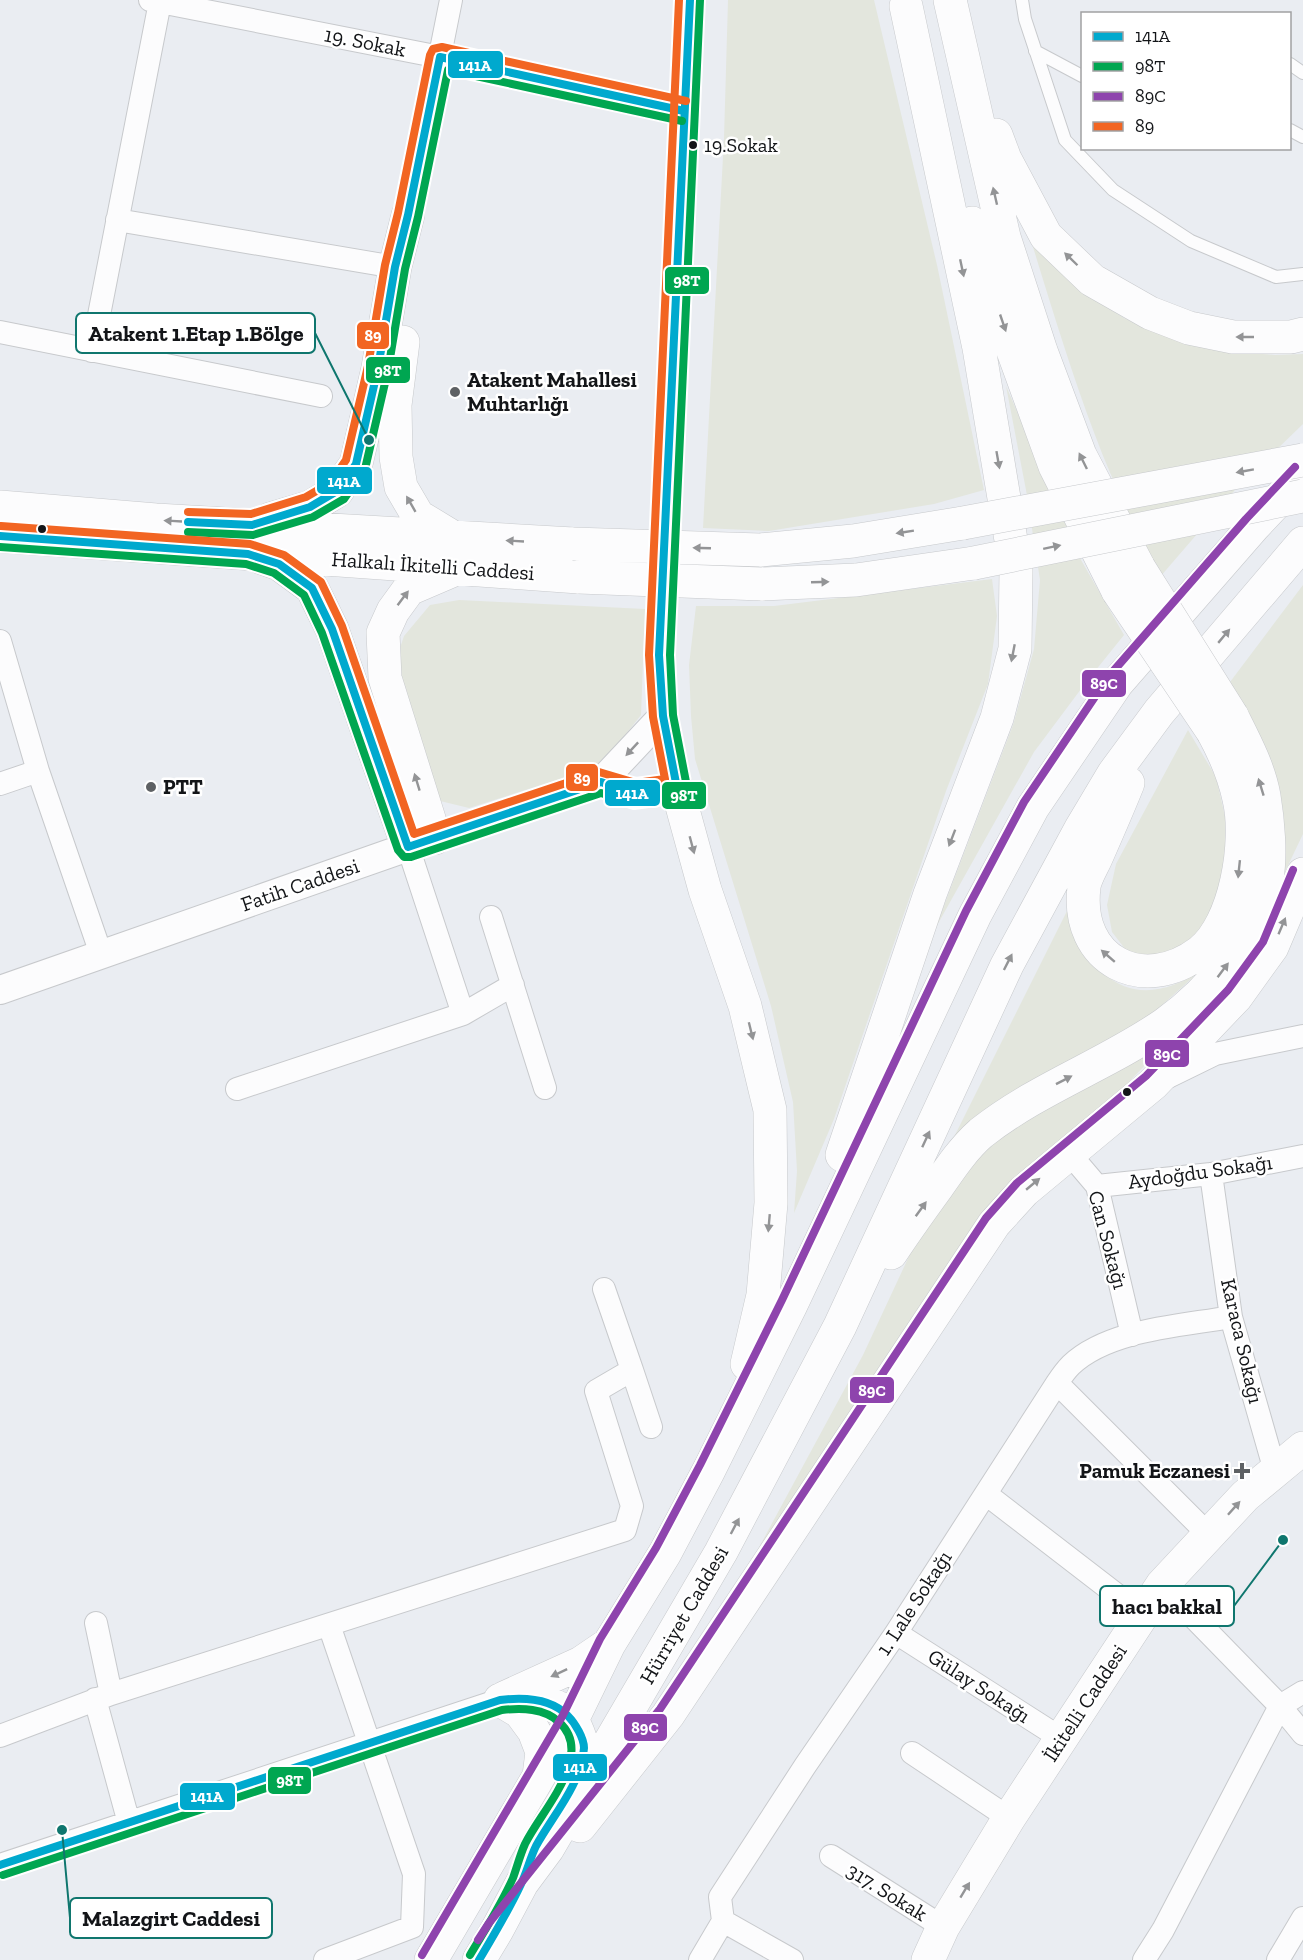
<svg xmlns="http://www.w3.org/2000/svg" width="1303" height="1960" font-family="'Zilla Slab',serif">
<style>
.green{fill:#e3e6dd}
.lines{fill:none;stroke-linecap:round;stroke-linejoin:round}
.service-casing{stroke:#c7c9cc;stroke-width:14}
.minor-casing{stroke:#c7c9cc;stroke-width:24}
.tertiary-casing{stroke:#c7c9cc;stroke-width:30}
.secondary-casing{stroke:#c7c9cc;stroke-width:34}
.primary-casing{stroke:#c7c9cc;stroke-width:34}
.service{stroke:#fcfcfd;stroke-width:12}
.minor{stroke:#fcfcfd;stroke-width:22}
.tertiary{stroke:#fcfcfd;stroke-width:28}
.secondary{stroke:#fcfcfd;stroke-width:33}
.primary{stroke:#fcfcfd;stroke-width:33}
.primary-bridge-casing{stroke:#c7c9cc;stroke-width:34;stroke-linecap:butt}
.primary-bridge{stroke:#fcfcfd;stroke-width:33}
.bus-1-casing{stroke:#fff;stroke-width:12}
.bus-2-casing{stroke:#fff;stroke-width:12}
.bus-3-casing{stroke:#fff;stroke-width:12}
.bus-4-casing{stroke:#fff;stroke-width:12}
.bus-1{stroke:#00a9ce;stroke-width:8}
.bus-2{stroke:#00a651;stroke-width:8}
.bus-3{stroke:#8e44ad;stroke-width:8}
.bus-4{stroke:#f26522;stroke-width:8}
.oneway{fill:#939496}
.bus-dot{fill:#131518;stroke:#fff;stroke-width:2}
.poi-dot{fill:#5e6164;stroke:#fff;stroke-width:2}
.labels{text-anchor:middle;stroke-width:5;stroke-linejoin:round;paint-order:stroke}
.bus-label{font-size:20px;fill:#131518;stroke:#fff;text-anchor:start}
.street-label{font-size:21px;fill:#131518;stroke:#fff}
.poi-label{font-size:21px;font-weight:bold;fill:#131518;stroke:#fff;text-anchor:start}
.leader{fill:none;stroke:#0f766e;stroke-width:2}
.callout-dot{fill:#0f766e;stroke:#fff;stroke-width:2}
.callout{fill:#fff;stroke:#0f766e;stroke-width:2}
.callout-label{font-size:22px;text-anchor:middle;font-weight:bold;fill:#131518}
.line-badge{stroke:#fff;stroke-width:2}
.badge-label{font-size:16px;text-anchor:middle;font-weight:bold;fill:#fff}
</style>
<rect width="100%" height="100%" fill="#eaedf2"/>
<path class="green" d="M728,0H874L937,265L984,490L934,504L769,531L703,528L724,138Z
M1029,234L1075,284L1124,318L1160,333L1239,352L1275,355L1303,354V424L1235,490L1160,577C1137,531 1113,484 1095,435C1070,369 1050,302 1029,234Z
M1006,386L1081,560L1124,635L1087,681L1034,752L935,929L1013,725L1034,649L1040,580L1026,490Z
M992,579L997,616L988,684L946,791L834,1119L794,1213L797,1171L793,1102L771,1006L695,759L691,716L689,665L696,606H774Z
M1303,585V834L1282,878L1230,682Z
M459,600L645,609L641,715L601,766L469,808L436,800L396,660L404,636L430,605Z
M1188,730L1216,777L1226,821L1224,886L1210,925L1171,957L1129,954L1112,932L1107,905L1116,864Z
M1071,903C1075,918 1082,949 1089,961C1092,965 1098,969 1103,973C1134,1000 1168,992 1200,971L1151,1015L950,1145Z
M1178,1031L1124,1087L1060,1144L750,1564L863,1355L911,1252L965,1171L989,1145L1019,1124Z"/>
<g class="lines">
<g class="service-casing">
<path id="service" d="M1022,0L1025,19L1065,140L1113,190L1191,241L1276,277L1303,274
M1035,51L1082,76
M1290,64L1303,73
M1290,130L1303,137"/>
</g>
<g class="minor-casing">
<path id="minor" d="M150,0L440,57L684,111
M408,215L451,0
M117,220L395,267
M0,332L321,396
M92,351L160,2
M0,641L38,771L101,954
M0,784L38,771
M408,847L463,1014
M491,917L545,1088
M1168,1077L1215,1054L1303,1036
M237,1089L463,1014L513,985
M1069,1153L1097,1186L1132,1335
M1211,1174L1231,1317L1275,1471
M1097,1186L1211,1174L1303,1156
M604,1289L632,1370
M1057,1383L1209,1535
M986,1494L1143,1615
M1162,1585L1280,1706L1303,1734
M96,1623L111,1694
M896,1633L1062,1739
M95,1699L129,1823
M0,1736L111,1694L625,1530L632,1506L596,1391L632,1370L651,1427
M912,1753L1009,1818
M831,1856L943,1927
M0,1865L500,1700
M325,1960L412,1927L414,1874L329,1625
M700,1960L723,1921
M792,1960L723,1921L720,1897L805,1766L896,1633L1057,1383C1061,1377 1066,1370 1071,1365C1109,1329 1182,1326 1231,1317
M1144,1960L1163,1930L1280,1706L1303,1692
M1278,1960L1303,1918"/>
</g>
<g class="tertiary-casing">
<path id="tertiary" d="M601,782L635,794L677,788L663,716L659,655L690,0
M0,990L408,847L601,782L663,716"/>
</g>
<g class="secondary-casing">
<path id="secondary" d="M928,1960L943,1927L1009,1818L1162,1585L1245,1496L1303,1448"/>
</g>
<g class="primary-casing">
<path id="primary" d="M950,0L1004,237L1041,351L1080,455L1139,568
M996,135L1005,159L1046,236L1092,280L1150,313L1189,328L1233,337H1291L1303,334
M972,223L1001,318L1055,466L1118,591
M403,342L395,405L396,457L401,487L418,516L451,536
M0,507L156,520L573,544
M270,519L310,507L337,491L356,464L378,368L395,267L408,215
M0,536L579,577
M760,550L853,541L963,523
M262,558L279,564L312,588L332,629L408,847
M761,584L856,580L974,563
M1128,783C1118,808 1107,833 1096,858C1092,867 1085,878 1084,887C1075,961 1143,995 1200,952C1236,924 1249,841 1239,799C1234,775 1225,754 1213,732
M677,788L705,890L745,1006L770,1110L771,1203L763,1295L747,1364
M435,838L385,678L383,633L393,611L409,589L451,571
M842,1155L930,894L997,718L1015,649L1016,570L979,348L906,6
M891,1253C906,1230 922,1208 938,1186C951,1167 964,1148 981,1133C1038,1088 1106,1065 1165,1024C1211,991 1258,936 1267,878C1271,855 1268,820 1264,796C1259,768 1245,742 1232,716
M504,1698L581,1663L609,1644
M500,1700C524,1696 555,1698 572,1720C575,1725 578,1732 580,1738
M500,1700L520,1712L534,1731L542,1752L539,1776
M580,1826L668,1715L994,1224L1024,1191L1153,1084L1236,997L1272,947L1303,874
M431,1960L572,1720L609,1644L665,1553L709,1470L791,1305L975,915L1033,807L1117,683L1254,526L1303,474
M479,1960L497,1930L522,1883L548,1848L721,1552L840,1326L1007,965L1080,830L1114,773L1159,712L1303,543"/>
</g>
<use href="#service" class="service"/>
<use href="#minor" class="minor"/>
<use href="#tertiary" class="tertiary"/>
<use href="#secondary" class="secondary"/>
<use href="#primary" class="primary"/>
<g class="primary-bridge-casing">
<path id="primary-bridge" d="M963,523L1303,460
M573,544L760,550
M974,563L1303,496
M1139,568L1232,716
M579,577L761,584
M1118,591L1213,732"/>
</g>
<use href="#primary-bridge" class="primary-bridge"/>
<g class="bus-1-casing">
<path id="bus-1" d="M188,522L252,525L310,507L337,491L356,464L378,368L395,267L408,215L440,57L684,111
M0,536L248,554L279,564L312,588L332,629L408,847L601,782L635,794L677,788L663,716L659,655L690,0
M0,1865L500,1700C524,1697 551,1698 568,1716C575,1723 584,1738 584,1748C581,1785 553,1815 536,1846C530,1858 527,1872 521,1884C509,1910 494,1935 479,1960"/>
</g>
<g class="bus-2-casing">
<path id="bus-2" d="M188,532L253,535L313,517L344,499L365,469L388,370L405,269L418,217L448,70L682,121
M0,547L246,564L274,573L304,595L322,633L398,850L404,857H411L601,793L634,804L683,797L687,787L673,715L670,655L700,0
M3,1875L502,1710C522,1708 544,1708 559,1722C596,1755 541,1811 525,1844C520,1855 517,1867 513,1878C501,1905 485,1930 470,1955"/>
</g>
<g class="bus-3-casing">
<path id="bus-3" d="M478,1940L489,1923L660,1709L986,1218L1017,1183L1146,1076L1228,990L1263,942L1293,870
M422,1955L563,1715L600,1639L656,1548L700,1465L782,1300L966,911L1024,802L1109,676L1246,519L1295,467"/>
</g>
<g class="bus-4-casing">
<path id="bus-4" d="M188,512L251,514L306,497L330,483L346,460L368,366L385,265L398,213L430,55L433,49L442,47L686,101
M1,526L250,544L284,555L321,582L342,626L414,834L599,772L636,783L665,779L653,717L649,655L679,0"/>
</g>
<use href="#bus-1" class="bus-1"/>
<use href="#bus-2" class="bus-2"/>
<use href="#bus-3" class="bus-3"/>
<use href="#bus-4" class="bus-4"/>
</g>
<defs><path id="oneway-solid" d="M-6-.8H1V-3.2L6.5 0L1 3.2V.8H-6Z" transform="scale(1.5)"/></defs>
<g class="oneway">
<use href="#oneway-solid" transform="translate(995 196) rotate(-103)"/>
<use href="#oneway-solid" transform="translate(1071 259) rotate(-136)"/>
<use href="#oneway-solid" transform="translate(962 268) rotate(78)"/>
<use href="#oneway-solid" transform="translate(1003 323) rotate(71)"/>
<use href="#oneway-solid" transform="translate(1245 337) rotate(-180)"/>
<use href="#oneway-solid" transform="translate(998 460) rotate(80)"/>
<use href="#oneway-solid" transform="translate(1083 461) rotate(-116)"/>
<use href="#oneway-solid" transform="translate(1245 471) rotate(170)"/>
<use href="#oneway-solid" transform="translate(411 504) rotate(-120)"/>
<use href="#oneway-solid" transform="translate(173 521) rotate(-177)"/>
<use href="#oneway-solid" transform="translate(905 532) rotate(171)"/>
<use href="#oneway-solid" transform="translate(515 541) rotate(-177)"/>
<use href="#oneway-solid" transform="translate(1052 547) rotate(-12)"/>
<use href="#oneway-solid" transform="translate(702 548) rotate(-178)"/>
<use href="#oneway-solid" transform="translate(820 582) rotate(-2)"/>
<use href="#oneway-solid" transform="translate(403 598) rotate(-53)"/>
<use href="#oneway-solid" transform="translate(1224 636) rotate(-50)"/>
<use href="#oneway-solid" transform="translate(1013 653) rotate(101)"/>
<use href="#oneway-solid" transform="translate(632 749) rotate(133)"/>
<use href="#oneway-solid" transform="translate(417 782) rotate(-107)"/>
<use href="#oneway-solid" transform="translate(1261 787) rotate(-107)"/>
<use href="#oneway-solid" transform="translate(952 838) rotate(111)"/>
<use href="#oneway-solid" transform="translate(692 845) rotate(75)"/>
<use href="#oneway-solid" transform="translate(1239 869) rotate(96)"/>
<use href="#oneway-solid" transform="translate(1282 926) rotate(-67)"/>
<use href="#oneway-solid" transform="translate(1108 956) rotate(-139)"/>
<use href="#oneway-solid" transform="translate(1008 962) rotate(-63)"/>
<use href="#oneway-solid" transform="translate(1223 970) rotate(-53)"/>
<use href="#oneway-solid" transform="translate(751 1031) rotate(76)"/>
<use href="#oneway-solid" transform="translate(1064 1080) rotate(-27)"/>
<use href="#oneway-solid" transform="translate(926 1139) rotate(-65)"/>
<use href="#oneway-solid" transform="translate(1033 1184) rotate(-40)"/>
<use href="#oneway-solid" transform="translate(921 1209) rotate(-54)"/>
<use href="#oneway-solid" transform="translate(769 1223) rotate(95)"/>
<use href="#oneway-solid" transform="translate(1234 1508) rotate(-48)"/>
<use href="#oneway-solid" transform="translate(735 1526) rotate(-62)"/>
<use href="#oneway-solid" transform="translate(559 1673) rotate(155)"/>
<use href="#oneway-solid" transform="translate(965 1890) rotate(-59)"/>
</g>
<g class="bus-dot">
<circle cx="693" cy="145" r="5"/>
<circle cx="42" cy="529" r="5"/>
<circle cx="1127" cy="1092" r="5"/>
</g>
<g class="poi-dot">
<circle cx="455" cy="392" r="6"/>
<circle cx="151" cy="787" r="6"/>
<path d="M1239 1462h6v6h6v6h-6v6h-6v-6h-6v-6h6z"/>
</g>
<g class="labels">
<g class="bus-label">
<text x="704" y="152">19.Sokak</text>
</g>
<g class="street-label">
<text transform="translate(365 42) rotate(11)" y="7">19. Sokak</text>
<text transform="translate(433 566) rotate(4)" y="7">Halkalı İkitelli Caddesi</text>
<text transform="translate(300 885) rotate(-19)" y="7">Fatih Caddesi</text>
<text transform="translate(1200 1172) rotate(-8)" y="7">Aydoğdu Sokağı</text>
<text transform="translate(1108 1240) rotate(75)" y="7">Can Sokağı</text>
<text transform="translate(1242 1341) rotate(77)" y="7">Karaca Sokağı</text>
<text transform="translate(914 1603) rotate(-57)" y="7">1. Lale Sokağı</text>
<text transform="translate(684 1615) rotate(-60)" y="7">Hürriyet Caddesi</text>
<text transform="translate(979 1686) rotate(33)" y="7">Gülay Sokağı</text>
<text transform="translate(1085 1703) rotate(-57)" y="7">İkitelli Caddesi</text>
<text transform="translate(887 1892) rotate(32)" y="7">317. Sokak</text>
</g>
<g class="poi-label">
<text x="467" y="387">Atakent Mahallesi<tspan x="467" dy="24">Muhtarlığı</tspan></text>
<text x="163" y="794">PTT</text>
<text x="1230" y="1478" text-anchor="end">Pamuk Eczanesi</text>
</g>
</g>
<path class="leader" d="M369 440L315 333M1283 1540L1234 1606M62 1830L70 1918"/>
<g class="callout-dot">
<circle cx="369" cy="440" r="6"/>
<circle cx="1283" cy="1540" r="6"/>
<circle cx="62" cy="1830" r="6"/>
</g>
<g class="callout">
<rect x="76" y="313" width="239" height="40" rx="6"/>
<rect x="1100" y="1586" width="134" height="40" rx="6"/>
<rect x="70" y="1898" width="202" height="40" rx="6"/>
</g>
<g class="callout-label">
<text x="196" y="341">Atakent 1.Etap 1.Bölge</text>
<text x="1167" y="1614">hacı bakkal</text>
<text x="171" y="1926">Malazgirt Caddesi</text>
</g>
<g class="line-badge">
<rect x="447" y="50" width="57" height="29" rx="6" fill="#00a9ce"/>
<rect x="664" y="266" width="46" height="29" rx="6" fill="#00a651"/>
<rect x="356" y="321" width="34" height="29" rx="6" fill="#f26522"/>
<rect x="365" y="356" width="46" height="28" rx="6" fill="#00a651"/>
<rect x="316" y="466" width="57" height="29" rx="6" fill="#00a9ce"/>
<rect x="1081" y="669" width="46" height="29" rx="6" fill="#8e44ad"/>
<rect x="565" y="763" width="34" height="29" rx="6" fill="#f26522"/>
<rect x="604" y="779" width="57" height="28" rx="6" fill="#00a9ce"/>
<rect x="661" y="781" width="46" height="29" rx="6" fill="#00a651"/>
<rect x="1144" y="1039" width="46" height="29" rx="6" fill="#8e44ad"/>
<rect x="849" y="1376" width="46" height="28" rx="6" fill="#8e44ad"/>
<rect x="623" y="1713" width="45" height="29" rx="6" fill="#8e44ad"/>
<rect x="552" y="1753" width="56" height="29" rx="6" fill="#00a9ce"/>
<rect x="267" y="1766" width="45" height="29" rx="6" fill="#00a651"/>
<rect x="179" y="1782" width="57" height="29" rx="6" fill="#00a9ce"/>
</g>
<g class="badge-label">
<text x="475" y="71">141A</text>
<text x="687" y="286">98T</text>
<text x="373" y="341">89</text>
<text x="388" y="376">98T</text>
<text x="344" y="487">141A</text>
<text x="1104" y="689">89C</text>
<text x="582" y="784">89</text>
<text x="632" y="799">141A</text>
<text x="684" y="801">98T</text>
<text x="1167" y="1060">89C</text>
<text x="872" y="1396">89C</text>
<text x="645" y="1733">89C</text>
<text x="580" y="1773">141A</text>
<text x="290" y="1786">98T</text>
<text x="207" y="1802">141A</text>
</g>
<rect x="1081" y="12" width="210" height="138" fill="#ffffff" stroke="#a1a1a3" stroke-width="1.5"/>
<rect x="1093" y="32" width="30" height="9" fill="#00a9ce" stroke="#a1a1a3" stroke-width="1.5"/>
<text x="1135" y="42" font-size="18" fill="#131518">141A</text>
<rect x="1093" y="62" width="30" height="9" fill="#00a651" stroke="#a1a1a3" stroke-width="1.5"/>
<text x="1135" y="72" font-size="18" fill="#131518">98T</text>
<rect x="1093" y="92" width="30" height="9" fill="#8e44ad" stroke="#a1a1a3" stroke-width="1.5"/>
<text x="1135" y="102" font-size="18" fill="#131518">89C</text>
<rect x="1093" y="122" width="30" height="9" fill="#f26522" stroke="#a1a1a3" stroke-width="1.5"/>
<text x="1135" y="132" font-size="18" fill="#131518">89</text>
</svg>
